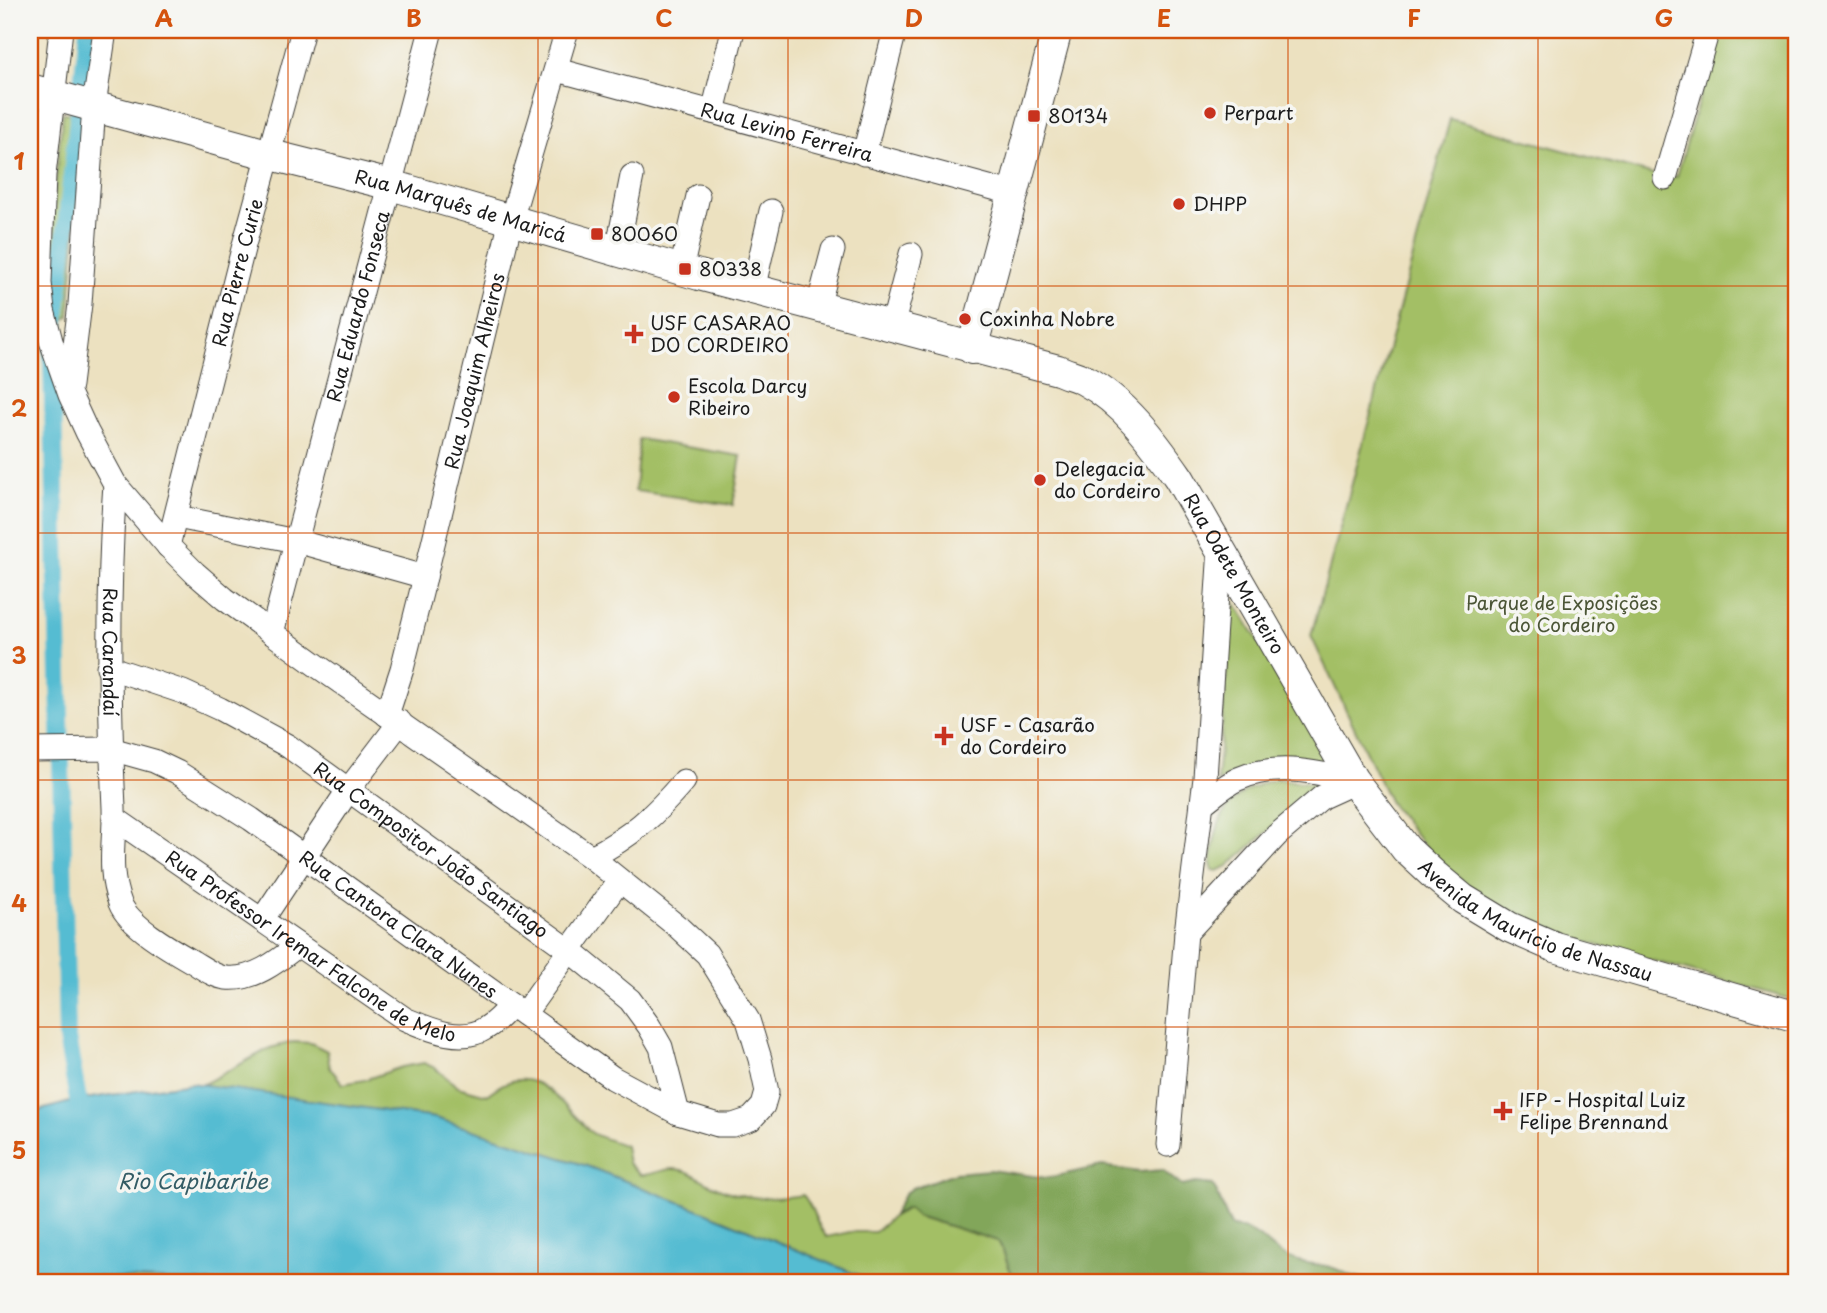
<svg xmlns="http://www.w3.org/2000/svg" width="1827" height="1313" font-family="'Playpen Sans',sans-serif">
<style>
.green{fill:#a3bf65;stroke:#606e40;stroke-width:2}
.forest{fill:#82a65a;stroke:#4f613b;stroke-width:2}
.water{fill:#55bcd2;stroke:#386c77;stroke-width:2}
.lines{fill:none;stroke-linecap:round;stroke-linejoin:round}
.canal{stroke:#55bcd2;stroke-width:18}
.minor-casing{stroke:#3b3a35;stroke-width:25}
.major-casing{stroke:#3b3a35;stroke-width:32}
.minor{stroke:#fff;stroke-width:23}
.major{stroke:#fff;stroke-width:30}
.grid{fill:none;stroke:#d4530e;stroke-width:2;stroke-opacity:0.55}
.poi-dot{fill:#c8321e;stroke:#f6f6f2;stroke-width:2.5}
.labels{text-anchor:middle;stroke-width:7;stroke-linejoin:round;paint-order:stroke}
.poi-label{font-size:19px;fill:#1c1c1c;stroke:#f6f6f2;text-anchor:start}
.street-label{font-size:19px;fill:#1c1c1c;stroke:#f6f6f2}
.park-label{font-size:19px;fill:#4b5536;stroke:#f6f6f2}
.water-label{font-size:21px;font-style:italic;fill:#335c65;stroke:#f6f6f2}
.neatline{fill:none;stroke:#d4530e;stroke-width:2.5}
.grid-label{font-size:23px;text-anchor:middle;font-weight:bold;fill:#d4530e}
</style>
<rect width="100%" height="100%" fill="#f6f6f2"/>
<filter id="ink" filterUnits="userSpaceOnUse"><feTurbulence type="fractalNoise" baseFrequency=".0143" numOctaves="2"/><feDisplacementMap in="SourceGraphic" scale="14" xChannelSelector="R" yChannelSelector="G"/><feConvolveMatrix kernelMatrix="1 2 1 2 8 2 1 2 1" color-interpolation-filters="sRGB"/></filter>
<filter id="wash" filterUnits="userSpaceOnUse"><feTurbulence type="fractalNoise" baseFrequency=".00686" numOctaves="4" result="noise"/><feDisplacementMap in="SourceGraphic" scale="28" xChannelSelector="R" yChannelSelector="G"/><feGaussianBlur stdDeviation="1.57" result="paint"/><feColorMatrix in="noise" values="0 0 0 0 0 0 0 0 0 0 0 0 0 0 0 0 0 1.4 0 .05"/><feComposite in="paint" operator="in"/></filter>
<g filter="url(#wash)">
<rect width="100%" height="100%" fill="#ece1c0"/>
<path class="green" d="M1719,30H1797V1001L1547,931L1475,893L1427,849L1390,803L1311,636L1450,119L1665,178L1677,176Z
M63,113H85L69,316L60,324C39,296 59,153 63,113Z
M639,439L741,456L733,505L635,491Z
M1236,604L1335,767C1321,764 1306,759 1291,758C1265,757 1241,771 1217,782L1232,611Z
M1277,779L1316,784L1319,787L1228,866L1218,871L1213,870L1211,865C1216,816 1226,792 1277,779Z
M293,1042L311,1043L327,1051L330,1068L343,1084L364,1080L402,1067L424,1063L435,1068L458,1087L487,1095C527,1061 550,1090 578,1119C583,1124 588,1131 594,1134C603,1139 615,1141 625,1146L628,1163L640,1175C653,1175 663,1169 672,1169C688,1168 699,1179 712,1185C742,1200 771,1200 803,1195C815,1209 815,1224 827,1237L850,1232H875L893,1216L908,1208L917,1216L998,1241C1007,1255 1007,1271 1019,1283H877L705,1212L584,1165L435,1118L202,1085L270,1048Z
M72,1276L221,1282L228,1283H30V1279Z"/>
<path class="forest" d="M1102,1166L1139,1172L1162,1170L1182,1186L1196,1183L1213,1185C1221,1199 1223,1213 1232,1227C1265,1230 1269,1254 1298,1261C1309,1264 1320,1264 1330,1267C1339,1269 1347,1275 1356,1277C1371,1282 1389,1280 1405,1283H1019C1007,1271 1007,1255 998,1241L917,1216L908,1208L893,1215L905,1193L912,1188L955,1173L990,1170L1047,1178Z"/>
<path class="water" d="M191,1083L435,1118L584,1165L705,1212L877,1283H228L72,1276L30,1279V1113L77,1100Z"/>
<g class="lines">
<path class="canal" d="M82,1122L67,1038L52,356L88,30"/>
</g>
</g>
<g filter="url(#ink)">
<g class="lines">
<g class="minor-casing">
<g id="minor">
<path id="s1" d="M557,70L1015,194"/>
<path d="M713,112L733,30"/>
<path d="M864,154L895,30"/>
<path d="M1665,178L1708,30"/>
<path d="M617,251L632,176"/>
<path d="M681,270L698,196"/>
<path d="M753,290L771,211"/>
<path d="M818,307L833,250"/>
<path d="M892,327L911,254"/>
<path d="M70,385L80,304L94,106L105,30"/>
<path id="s2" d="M115,484C107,593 109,700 114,808C115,841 107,870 120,903C129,926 172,950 193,962C203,968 215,977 226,978C253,981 278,961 297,946"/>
<path d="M177,517L296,541L425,577"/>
<path id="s3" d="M168,546L244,245L303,30"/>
<path id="s4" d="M272,633L431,30"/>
<path id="s5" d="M108,667L183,692L220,709L288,746L569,950L630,1000L649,1026L661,1047L678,1113"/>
<path id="s6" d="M387,715L402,669L425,577L511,220L567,30"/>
<path id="s7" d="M30,750L111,749L154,761L177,772L251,819L613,1078L678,1113L718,1125H733L751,1119L763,1106L767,1092L760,1059L748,1020L707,954L678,927L591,857L319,667L225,599L195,573L168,546L115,484L87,432L70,395L51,341L43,310L40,283L44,175L61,30"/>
<path d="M1202,804C1213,796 1226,784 1238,779C1276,762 1315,772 1353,780"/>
<path id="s8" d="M114,818L405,1019C429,1029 461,1044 486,1028C496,1022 504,1013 511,1005"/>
<path d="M591,857C631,837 655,815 684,781"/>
<path d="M262,920L349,789L400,722"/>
<path d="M1186,933L1277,835L1322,797L1355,782"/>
<path d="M524,1014L619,881"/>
<path d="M1168,1145L1186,933L1205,778L1220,548"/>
</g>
</g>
<g class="major-casing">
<g id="major">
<path id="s9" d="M30,89L267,154L391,185L699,275L1058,370C1067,374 1076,376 1084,380C1124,401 1154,442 1179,478L1353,780L1406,849L1434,875L1463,899L1509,927L1555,947L1797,1017"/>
<path d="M972,349L1057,30"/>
</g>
</g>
<use href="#minor" class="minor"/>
<use href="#major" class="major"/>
</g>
</g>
<path class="grid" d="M288,30V1283M538,30V1283M788,30V1283M1038,30V1283M1288,30V1283M1538,30V1283M30,286H1797M30,533H1797M30,780H1797M30,1027H1797"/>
<g class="poi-dot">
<circle cx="1210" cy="113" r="7"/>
<rect x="1027" y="109" width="14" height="14" rx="3.5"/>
<circle cx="1179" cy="204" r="7"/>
<rect x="590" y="227" width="14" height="14" rx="3.5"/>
<rect x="678" y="262" width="14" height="14" rx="3.5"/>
<circle cx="965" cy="319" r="7"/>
<path d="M630.5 323.5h7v7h7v7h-7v7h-7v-7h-7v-7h7z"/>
<circle cx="674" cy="397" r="7"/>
<circle cx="1040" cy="480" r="7"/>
<path d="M940.5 725.5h7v7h7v7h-7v7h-7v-7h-7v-7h7z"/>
<path d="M1499.5 1100.5h7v7h7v7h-7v7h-7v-7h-7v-7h7z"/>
</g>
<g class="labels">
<g class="poi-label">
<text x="1224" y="120">Perpart</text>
<text x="1048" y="123">80134</text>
<text x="1193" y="211">DHPP</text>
<text x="611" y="241">80060</text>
<text x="699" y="276">80338</text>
<text x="979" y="326">Coxinha Nobre</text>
<text x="650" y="330">USF CASARAO<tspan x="650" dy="22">DO CORDEIRO</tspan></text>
<text x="688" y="393">Escola Darcy<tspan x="688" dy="22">Ribeiro</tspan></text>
<text x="1054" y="476">Delegacia<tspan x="1054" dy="22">do Cordeiro</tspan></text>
<text x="960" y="732">USF - Casarão<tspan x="960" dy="22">do Cordeiro</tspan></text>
<text x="1519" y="1107">IFP - Hospital Luiz<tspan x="1519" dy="22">Felipe Brennand</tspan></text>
</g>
<g class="street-label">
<text dy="7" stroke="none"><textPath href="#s1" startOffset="238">Rua Levino Ferreira</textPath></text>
<text dy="7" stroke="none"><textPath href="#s9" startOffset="446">Rua Marquês de Maricá</textPath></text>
<text dy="7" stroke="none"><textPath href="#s3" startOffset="282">Rua Pierre Curie</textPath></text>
<text dy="7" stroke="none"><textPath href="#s4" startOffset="338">Rua Eduardo Fonseca</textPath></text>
<text dy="7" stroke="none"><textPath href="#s6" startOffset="355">Rua Joaquim Alheiros</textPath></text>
<text dy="7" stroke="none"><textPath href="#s9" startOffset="1342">Rua Odete Monteiro</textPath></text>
<text dy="7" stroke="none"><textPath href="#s2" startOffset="168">Rua Carandaí</textPath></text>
<text dy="7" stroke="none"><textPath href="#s5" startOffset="374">Rua Compositor João Santiago</textPath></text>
<text dy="7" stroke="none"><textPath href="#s9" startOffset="1818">Avenida Maurício de Nassau</textPath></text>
<text dy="7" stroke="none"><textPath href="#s7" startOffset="420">Rua Cantora Clara Nunes</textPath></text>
<text dy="7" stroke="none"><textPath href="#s8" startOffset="236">Rua Professor Iremar Falcone de Melo</textPath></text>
</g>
<g class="park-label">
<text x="1562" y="610">Parque de Exposições<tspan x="1562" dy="22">do Cordeiro</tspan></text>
</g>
<g class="water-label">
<text x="193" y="1189">Rio Capibaribe</text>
</g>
</g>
<rect width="1827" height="1313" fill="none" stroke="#f6f6f2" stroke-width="77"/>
<rect x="38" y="38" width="1750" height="1236" class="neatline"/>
<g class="grid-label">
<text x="164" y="27">A</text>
<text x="414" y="27">B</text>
<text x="664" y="27">C</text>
<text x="914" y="27">D</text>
<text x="1164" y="27">E</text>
<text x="1414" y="27">F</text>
<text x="1664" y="27">G</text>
<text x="19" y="170">1</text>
<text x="19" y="417">2</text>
<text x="19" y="664">3</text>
<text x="19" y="912">4</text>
<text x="19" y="1159">5</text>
</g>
</svg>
